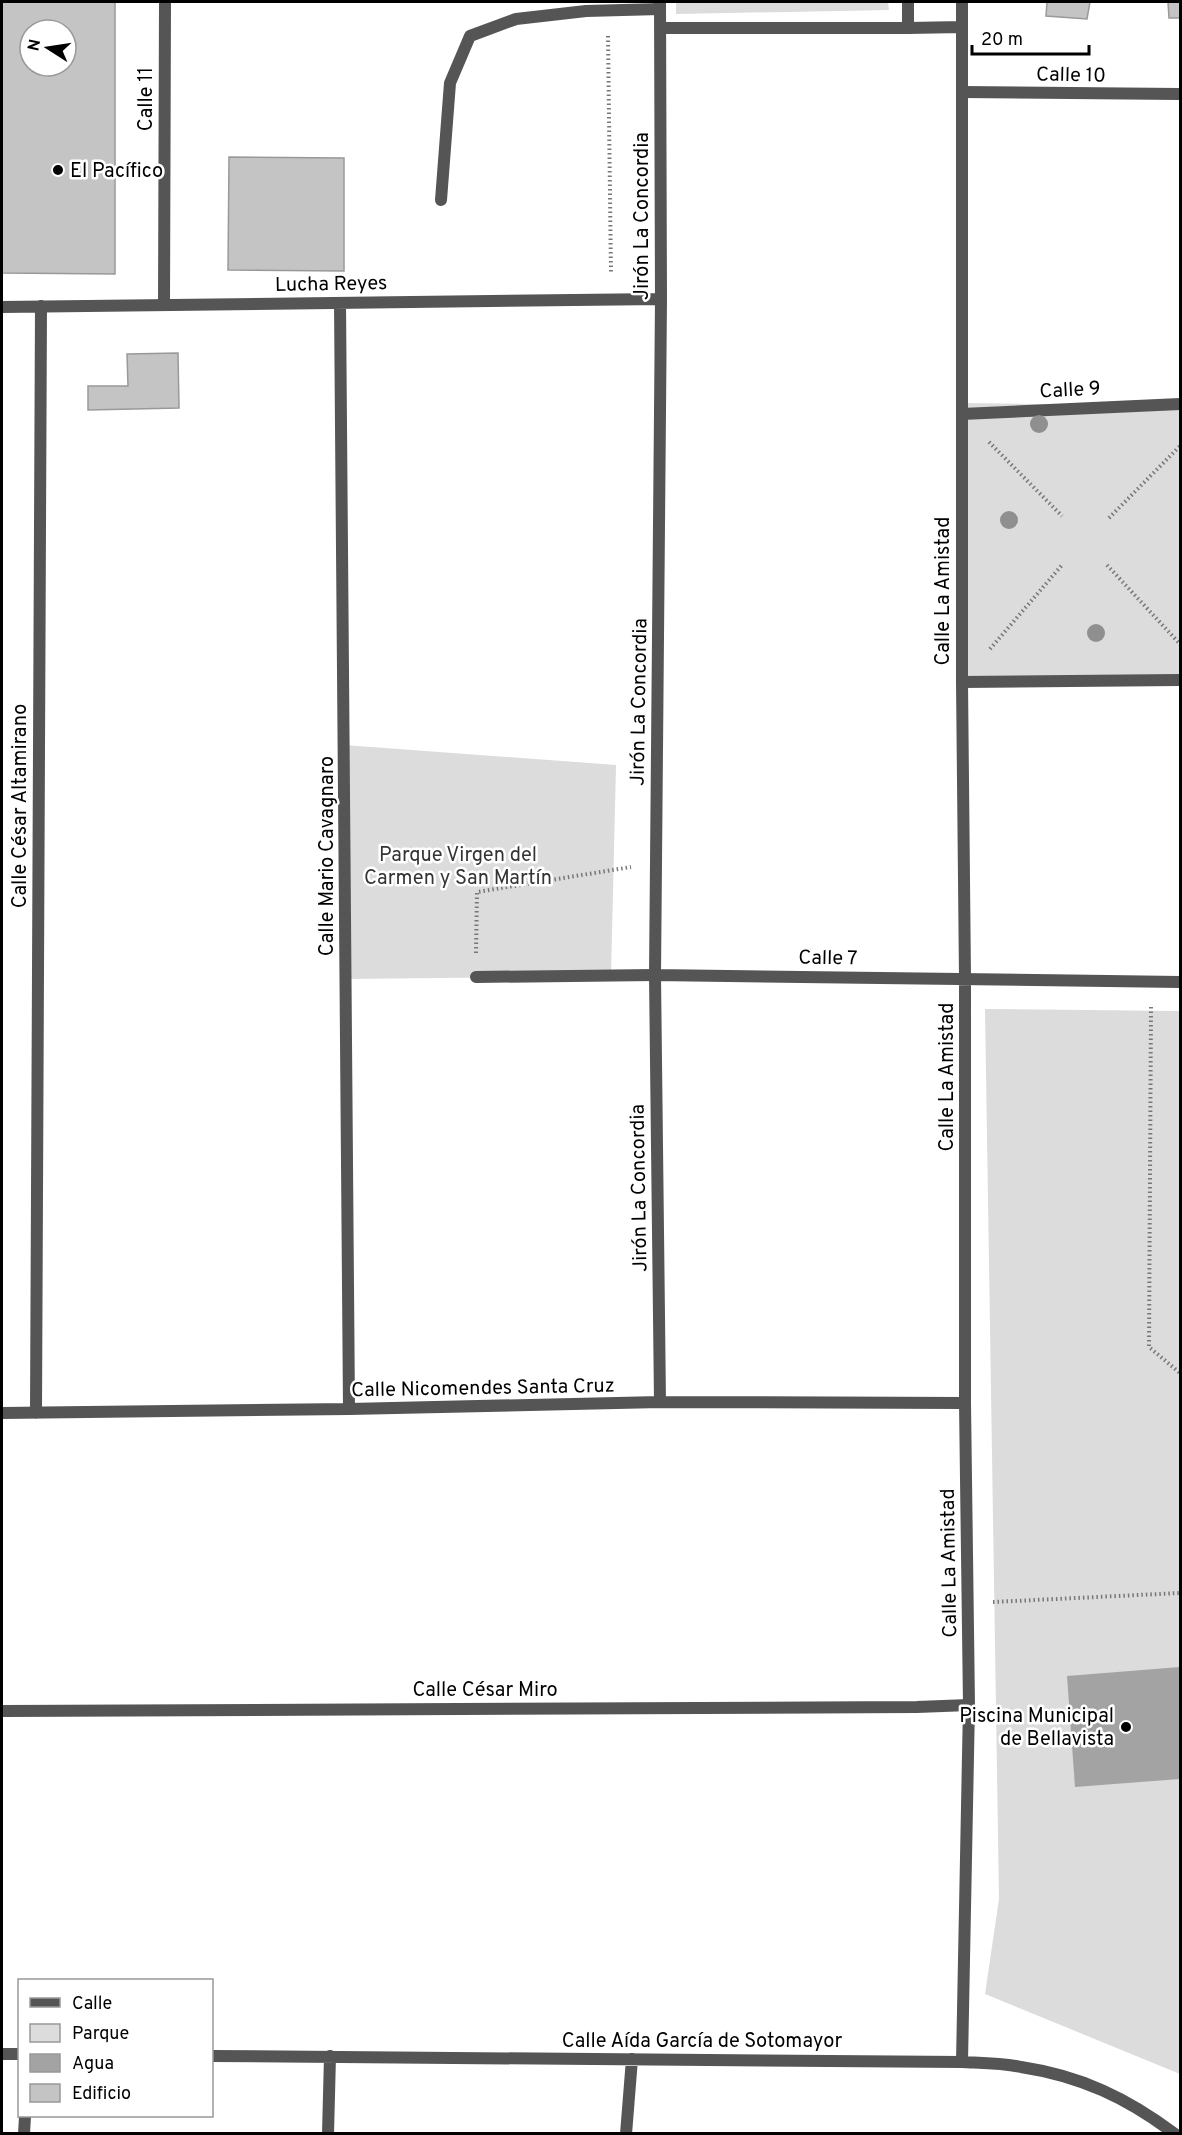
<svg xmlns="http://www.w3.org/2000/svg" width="1182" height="2135" font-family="Overpass,sans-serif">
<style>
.green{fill:#dcdcdc}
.water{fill:#a3a3a3}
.building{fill:#c4c4c4;stroke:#999;stroke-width:1.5;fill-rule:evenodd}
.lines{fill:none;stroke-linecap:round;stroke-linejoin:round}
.path{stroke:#777;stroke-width:4;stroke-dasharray:1.5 3;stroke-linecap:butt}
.service{stroke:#555;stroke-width:12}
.pedestrian{stroke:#555;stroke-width:12}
.minor{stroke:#555;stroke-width:12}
.tree{fill:#8f8f8f}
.poi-dot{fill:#000;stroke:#fff;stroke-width:2}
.labels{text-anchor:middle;stroke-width:5;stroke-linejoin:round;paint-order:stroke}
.street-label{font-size:20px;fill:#000;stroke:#fff}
.poi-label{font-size:20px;fill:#000;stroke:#fff;text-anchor:start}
.park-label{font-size:20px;fill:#333;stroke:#fff}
</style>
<rect width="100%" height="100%" fill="#fff"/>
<path class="green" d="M676,2H888L889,10L676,14Z
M965,403L1180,406V682L960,679Z
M344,745L616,765L611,976L346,979Z
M985,1009L1180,1011V2074L985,1994L999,1899Z"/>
<path class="water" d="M1180,1667V1779L1075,1787L1067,1676Z"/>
<path class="building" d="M2,2H115V274L2,273ZM30,30H66V66H30Z
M1047,2H1090L1087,19L1046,16Z
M1168,2H1180V18H1169Z
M229,157L344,158V271L228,270Z
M178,353L179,408L88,410V386H128L127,354Z"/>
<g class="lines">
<path class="path" d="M608,36L611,274
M989,442L1062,516
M1109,518L1180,446
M1107,565L1180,644
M990,649L1062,565
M476,953L477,892L631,867
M1151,1007L1149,1347L1180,1373
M993,1602L1180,1593"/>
<path class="service" d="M962,92V682L965,978
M441,200L450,83L470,36L516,19L586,11L660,9
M476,977L655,975"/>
<path class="pedestrian" d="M962,2V92
M908,28L962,27
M962,414L1180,404
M962,682L1180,680"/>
<path class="minor" d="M660,2L661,299L655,975L660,1402
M660,28H908V2
M962,92L1180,94
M340,303L349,1409
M164,305L165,2
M2,307L661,299
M655,975L1180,982
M2,1413L349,1409L660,1402L965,1403
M36,1413L41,306
M2,1711L917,1707L969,1705
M2,2054H20
M212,2056L962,2062C981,2063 1002,2063 1021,2067C1081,2076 1127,2098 1175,2134
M962,2062L969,1705L965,1403V978
M24,2134L25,2116
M328,2134L330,2056
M626,2134L632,2059"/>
</g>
<g class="tree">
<circle cx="1039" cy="424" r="9"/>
<circle cx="1009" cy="520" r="9"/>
<circle cx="1096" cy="633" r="9"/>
</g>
<g class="poi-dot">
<circle cx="58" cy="170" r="6"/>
<circle cx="1126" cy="1727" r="6"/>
</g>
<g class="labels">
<g class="street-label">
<text transform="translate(1071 74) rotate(1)" y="7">Calle 10</text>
<text transform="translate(145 99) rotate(-90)" y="7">Calle 11</text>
<text transform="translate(641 216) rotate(-90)" y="7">Jirón La Concordia</text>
<text transform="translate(331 283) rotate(-1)" y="7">Lucha Reyes</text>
<text transform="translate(1070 389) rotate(-3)" y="7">Calle 9</text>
<text transform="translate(942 591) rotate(-90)" y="7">Calle La Amistad</text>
<text transform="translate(638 702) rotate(-89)" y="7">Jirón La Concordia</text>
<text transform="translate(19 806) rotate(-90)" y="7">Calle César Altamirano</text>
<text transform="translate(326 856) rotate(-90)" y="7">Calle Mario Cavagnaro</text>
<text transform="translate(828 957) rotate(1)" y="7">Calle 7</text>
<text transform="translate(946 1077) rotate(-90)" y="7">Calle La Amistad</text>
<text transform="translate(638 1188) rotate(-91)" y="7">Jirón La Concordia</text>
<text transform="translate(483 1387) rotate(-1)" y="7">Calle Nicomendes Santa Cruz</text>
<text transform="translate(948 1563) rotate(-91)" y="7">Calle La Amistad</text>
<text x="485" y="1696">Calle César Miro</text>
<text x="702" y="2047">Calle Aída García de Sotomayor</text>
</g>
<g class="poi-label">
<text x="70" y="177">El Pacífico</text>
<text x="1114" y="1722" text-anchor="end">Piscina Municipal<tspan x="1114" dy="23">de Bellavista</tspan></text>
</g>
<g class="park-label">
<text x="458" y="861">Parque Virgen del<tspan x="458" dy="23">Carmen y San Martín</tspan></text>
</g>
</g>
<rect width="1182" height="2135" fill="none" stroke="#000000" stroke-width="6"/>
<rect x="18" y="1979" width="195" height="138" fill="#ffffff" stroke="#999999" stroke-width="1.5"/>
<rect x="30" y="1998" width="30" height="9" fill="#555555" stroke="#999999" stroke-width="1.5"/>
<text x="72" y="2009" font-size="18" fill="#000000">Calle</text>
<rect x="30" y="2024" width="30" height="18" fill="#dcdcdc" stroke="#999999" stroke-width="1.5"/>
<text x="72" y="2039" font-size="18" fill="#000000">Parque</text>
<rect x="30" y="2054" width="30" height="18" fill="#a3a3a3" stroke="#999999" stroke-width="1.5"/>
<text x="72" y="2069" font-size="18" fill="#000000">Agua</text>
<rect x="30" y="2084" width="30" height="18" fill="#c4c4c4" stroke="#999999" stroke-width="1.5"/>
<text x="72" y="2099" font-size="18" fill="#000000">Edificio</text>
<g transform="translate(48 48) rotate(282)"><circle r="28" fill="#ffffff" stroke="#999999" stroke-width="1.5"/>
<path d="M0-4.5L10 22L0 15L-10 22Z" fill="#000000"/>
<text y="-9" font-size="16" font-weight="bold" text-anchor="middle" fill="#000000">N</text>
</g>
<path d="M972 45v9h117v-9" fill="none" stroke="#000000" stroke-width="3"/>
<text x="981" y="45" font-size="18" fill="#000000" stroke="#ffffff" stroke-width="4.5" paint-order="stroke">20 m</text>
</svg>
